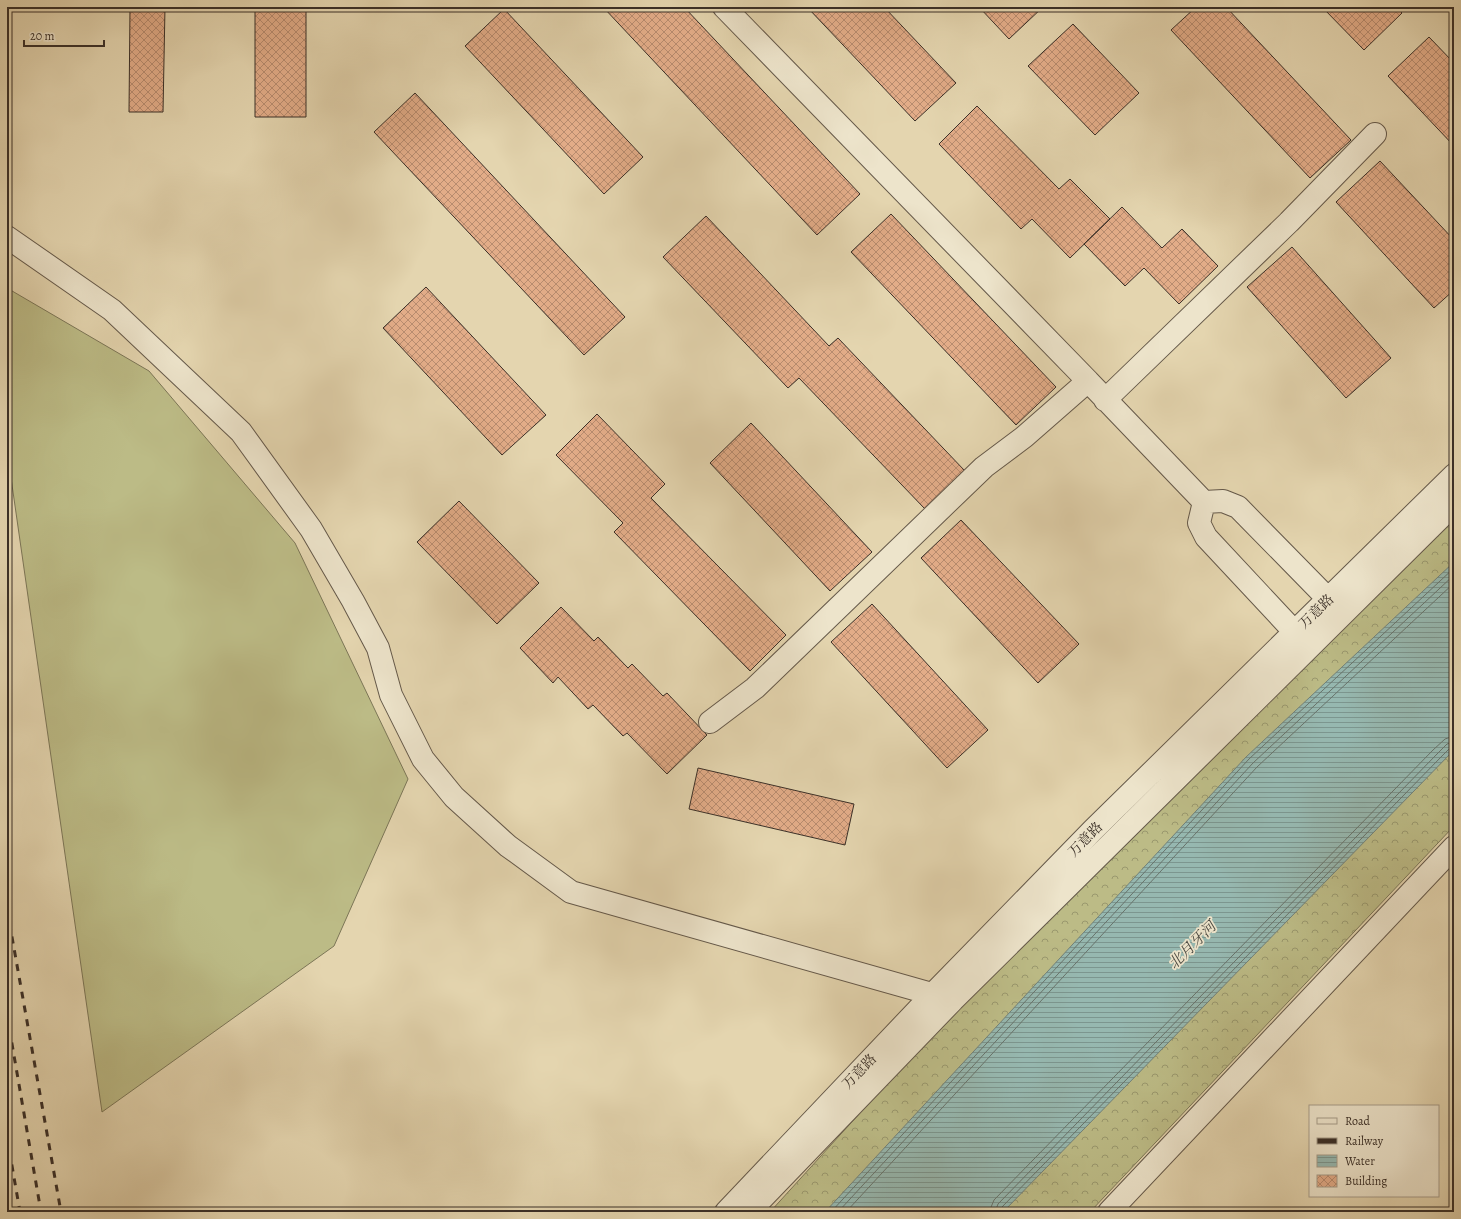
<svg xmlns="http://www.w3.org/2000/svg" width="1461" height="1219" font-family="Alegreya,'Noto Serif SC',serif">
<style>
.grass{fill:#bcbb86;stroke:#7c7657}
.forest{fill:url(#forest-crowns);stroke:#7c7657}
.water{fill:url(#water-rules);stroke:#72827a}
.lines{fill:none;stroke-linecap:round;stroke-linejoin:round}
.shore{stroke:#68746c;stroke-width:1}
.building{fill:url(#building-cross-hatch);stroke:#3b3028}
.minor-casing{stroke:#65594a;stroke-width:24}
.minor{stroke:#ede4cb;stroke-width:22}
.rail{stroke:#3b3028;stroke-width:3;stroke-dasharray:7 7;stroke-linecap:butt}
.labels{text-anchor:middle;stroke-width:3.5;stroke-linejoin:round;paint-order:stroke}
.street-label{font-size:14px;fill:#3b3028;stroke:#ede4cb}
.water-label{font-size:15px;font-style:italic;fill:#4d4b43;stroke:#ede4cb}
</style>
<defs>
<pattern id="forest-crowns" width="20" height="18" patternUnits="userSpaceOnUse"><rect width="20" height="18" fill="#bcbb86"/><path d="M2 6a3 3 0 1 1 6 0M12 15a3 3 0 1 1 6 0" fill="none" stroke="#9a986e"/></pattern>
<pattern id="water-rules" width="6" height="5" patternUnits="userSpaceOnUse"><rect width="6" height="5" fill="#96b8b0"/><path d="M0 2.5h6" fill="none" stroke="#7c968f"/></pattern>
<pattern id="building-cross-hatch" width="8" height="8" patternUnits="userSpaceOnUse"><rect width="8" height="8" fill="#e2ac88"/><path d="M0 0l8 8M0 8l8-8" fill="none" stroke="#b88c6f"/></pattern>
</defs>
<rect width="100%" height="100%" fill="#e4d5af"/>
<filter id="stains"><feTurbulence type="fractalNoise" baseFrequency=".005" numOctaves="4"/><feColorMatrix values="0 0 0 0 .2 0 0 0 0 .09 0 0 0 0 .02 0 0 0 .5 -.17"/></filter>
<radialGradient id="worn" r=".72"><stop offset=".6" stop-color="#630" stop-opacity="0"/><stop offset="1" stop-color="#630" stop-opacity=".3"/></radialGradient>
<path class="grass" d="M7,288L149,371L295,543L408,779L334,946L102,1112L7,450Z"/>
<path class="forest" d="M1454,518V826L1090,1212H770L870,1102L1024,941Z"/>
<path class="water" d="M1454,562V750L1003,1212H825L1246,757Z"/>
<g class="lines">
<path class="shore" d="M831,1212L1249,759L1454,568
M838,1212L1253,763L1454,575
M846,1212L1257,767L1454,583
M989,1212L994,1200L1433,750L1445,739L1454,736
M995,1212L998,1204L1437,754L1447,744L1454,742
M1000,1212L1002,1207L1441,757L1450,748H1454"/>
</g>
<path class="building" d="M130,7H165L163,112H129Z
M255,7H306V117H255Z
M603,7H684L860,194L817,235Z
M807,7H884L956,83L915,121Z
M979,7H1043L1009,39Z
M1196,7H1226L1351,140L1310,178L1171,30Z
M1322,7H1396L1402,13L1364,50Z
M504,9L643,157L604,194L465,46Z
M1073,24L1139,93L1095,135L1028,66Z
M1429,37L1454,63V146L1388,76Z
M415,93L625,317L584,355L374,132Z
M977,106L1059,189L1070,179L1110,219L1070,258L1032,219L1021,229L939,144Z
M1380,161L1454,240V290L1434,308L1336,202Z
M1122,207L1162,248L1182,229L1218,266L1179,304L1144,268L1125,286L1084,244Z
M891,214L1056,387L1016,425L851,252Z
M706,216L829,346L838,338L965,471L925,509L799,378L788,388L663,257Z
M1292,247L1391,358L1346,398L1247,287Z
M426,287L546,415L502,455L383,328Z
M597,414L665,484L651,498L786,635L750,671L614,532L623,523L556,455Z
M751,423L872,552L830,591L710,463Z
M459,501L539,583L497,624L417,542Z
M961,520L1079,644L1038,683L921,558Z
M872,604L988,730L947,768L831,642Z
M561,607L594,641L598,637L628,668L632,664L663,696L667,693L707,735L667,774L627,733L623,736L593,705L588,709L558,677L553,683L520,648Z
M698,768L854,804L845,845L689,809Z"/>
<g class="lines">
<g class="minor-casing">
<path id="minor" d="M724,7L1088,381
M7,237L112,310L241,432L311,529L353,601L378,648L391,695L423,759L454,797L508,846L571,892L953,1000
M1105,400L1289,222L1375,134
M1204,502L1199,523L1206,537L1304,642
M710,722L755,688L984,467L1024,437L1088,381L1204,502L1223,501L1238,507L1338,609
M726,1212L932,995L1093,830L1454,475
M749,1212L953,1000L1454,504
M1109,1212L1454,847"/>
</g>
<use href="#minor" class="minor"/>
<path class="rail" d="M7,909L61,1212
M7,1015L41,1212
M7,1137L20,1212"/>
</g>
<g class="labels">
<g class="street-label">
<text transform="translate(1316 611) rotate(-44)" y="5">万意路</text>
<text transform="translate(1085 839) rotate(-45)" y="5">万意路</text>
<text transform="translate(859 1071) rotate(-46)" y="5">万意路</text>
</g>
<g class="water-label">
<text transform="translate(1192 945) rotate(-45)" y="5">北月牙河</text>
</g>
</g>
<rect width="1461" height="1219" fill="none" stroke="#e4d5af" stroke-width="24"/>
<rect x="8" y="8" width="1445" height="1203" fill="none" stroke="#3b3028" stroke-width="2"/>
<rect x="12" y="12" width="1437" height="1195" fill="none" stroke="#3b3028"/>
<rect x="1309" y="1105" width="130" height="92" fill="#ede4cb" stroke="#a69c8a"/>
<rect x="1317" y="1118" width="20" height="6" fill="#ede4cb" stroke="#a69c8a"/>
<text x="1345" y="1125" font-size="12" fill="#3b3028">Road</text>
<rect x="1317" y="1138" width="20" height="6" fill="#3b3028" stroke="#a69c8a"/>
<text x="1345" y="1145" font-size="12" fill="#3b3028">Railway</text>
<rect x="1317" y="1155" width="20" height="12" fill="url(#water-rules)" stroke="#a69c8a"/>
<text x="1345" y="1165" font-size="12" fill="#3b3028">Water</text>
<rect x="1317" y="1175" width="20" height="12" fill="url(#building-cross-hatch)" stroke="#a69c8a"/>
<text x="1345" y="1185" font-size="12" fill="#3b3028">Building</text>
<path d="M24 40v6h80v-6" fill="none" stroke="#3b3028" stroke-width="2"/>
<text x="30" y="40" font-size="12" fill="#3b3028" stroke="#ede4cb" stroke-width="3" paint-order="stroke">20 m</text>
<rect width="100%" height="100%" filter="url(#stains)"/>
<rect width="100%" height="100%" fill="url(#worn)"/>
</svg>
